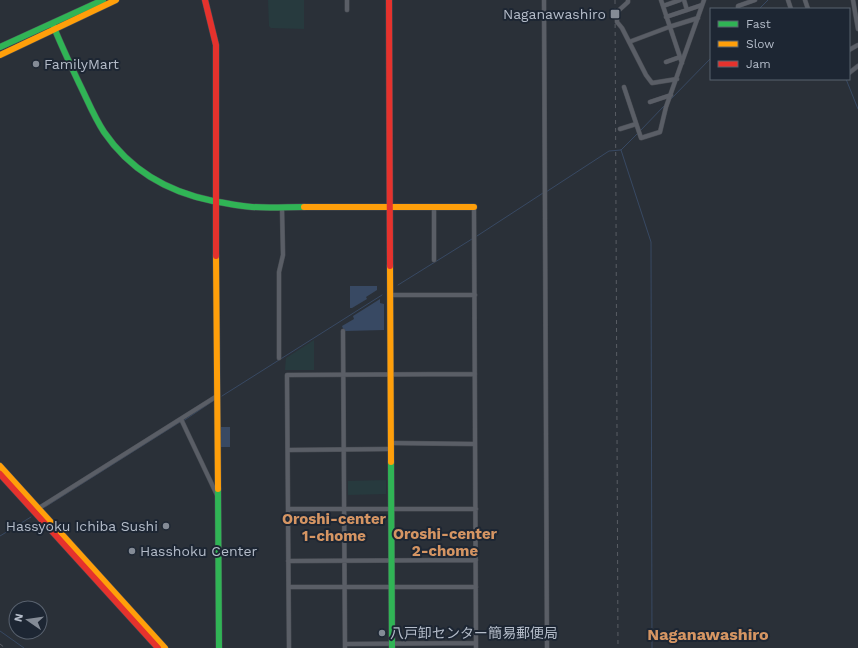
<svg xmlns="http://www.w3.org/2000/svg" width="858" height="648" font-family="'Work Sans','Noto Sans JP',sans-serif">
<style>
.green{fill:#273a3e}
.water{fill:#384963}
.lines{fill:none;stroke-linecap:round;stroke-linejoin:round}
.stream{stroke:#384963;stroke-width:1}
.street-casing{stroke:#484c53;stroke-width:5}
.fast-casing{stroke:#484c53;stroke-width:7}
.slow-casing{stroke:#484c53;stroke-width:7}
.jam-casing{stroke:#484c53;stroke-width:7}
.street{stroke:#5a5e66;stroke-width:4}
.fast{stroke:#30b455;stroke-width:6}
.slow{stroke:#ff9f0a;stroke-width:6}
.jam{stroke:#e5322d;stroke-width:6}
.rail{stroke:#595d64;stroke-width:1;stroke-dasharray:4 4;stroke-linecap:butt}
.poi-dot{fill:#848b96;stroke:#1d2633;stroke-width:1.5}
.labels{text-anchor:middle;stroke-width:4;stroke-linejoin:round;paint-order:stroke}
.poi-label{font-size:14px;fill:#b4bcc9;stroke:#1d2633;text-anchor:start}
.neighbourhood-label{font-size:15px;font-weight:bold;fill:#d59563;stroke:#1d2633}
.quarter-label{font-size:16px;font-weight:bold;fill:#d59563;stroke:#1d2633}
</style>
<rect width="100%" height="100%" fill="#2a3038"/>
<path class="green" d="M268,0H304V29L271,28L269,26Z
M314,340V370H285L286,358Z
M386,480V494L348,495V481Z"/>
<path class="water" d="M350,286H377V290L366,297L367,299L352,308H350Z
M380,299V303L384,304V330L344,331L342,326L354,319L353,316Z
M221,427H230V447H221Z"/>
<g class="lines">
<path class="stream" d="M759,9L768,0
M846,79L858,109
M671,99L711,58
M640,131L664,106
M621,150L651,242L652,648
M546,192L609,151L621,150L638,133
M477,236L543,193
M398,285L472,239
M222,396L382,295
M183,421L213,401
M45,507L180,422
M0,536L31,517
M0,631L24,648"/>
<g class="street-casing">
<path id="street" d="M347,0V10
M544,0L547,648
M628,0V2L617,12V22L622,28L646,75L652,83L677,79
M661,0L682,63
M684,0L687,10
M788,0L791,9
M805,0L808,9
M853,0L858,29
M663,6L680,0
M738,9V6L755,0
M666,17L702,5
M629,42L669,27L698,18
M849,50L858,45
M666,62L680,57
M849,73L858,66
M624,87L641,138L660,132L666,107L704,0
M650,102L671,95
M620,129L636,124
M434,207V260
M474,207L476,648
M391,295H475
M343,331L345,648
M279,358V272L283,255L282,208
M181,419L217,495
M391,443L475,444
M288,450L391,449
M39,508L217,396
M288,509H476
M288,561L476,560
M289,587H476
M345,644L476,643
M289,648L287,375L475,374"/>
</g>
<g class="fast-casing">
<path id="fast" d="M53,25C61,45 70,64 79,83C87,99 94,117 104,132C130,170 168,192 213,201C226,203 239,206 252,207C269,208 287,207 304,207
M0,47L103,0
M391,462L392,648
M218,489L219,648"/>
</g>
<g class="slow-casing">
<path id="slow" d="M0,55L116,0
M304,207H474
M216,256L218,489
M390,266L391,462
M0,466L165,648"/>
</g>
<g class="jam-casing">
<path id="jam" d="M205,0L216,45V256
M389,0L390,266
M0,474L158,648"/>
</g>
<use href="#street" class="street"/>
<use href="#fast" class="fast"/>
<use href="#slow" class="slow"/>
<use href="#jam" class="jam"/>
<path class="rail" d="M615,0L618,648
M0,644L5,648"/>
</g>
<g class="poi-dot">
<rect x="610" y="9" width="10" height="10" rx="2"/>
<circle cx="36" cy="64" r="4"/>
<circle cx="166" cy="526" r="4"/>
<circle cx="132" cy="551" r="4"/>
<circle cx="382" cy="633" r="4"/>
</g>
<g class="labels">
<g class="poi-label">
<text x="606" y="19" text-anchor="end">Naganawashiro</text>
<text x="44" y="69">FamilyMart</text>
<text x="158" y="531" text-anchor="end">Hassyoku Ichiba Sushi</text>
<text x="140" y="556">Hasshoku Center</text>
<text x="390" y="638">八戸卸センター簡易郵便局</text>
</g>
<g class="neighbourhood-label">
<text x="334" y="524">Oroshi-center<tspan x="334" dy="17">1-chome</tspan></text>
<text x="445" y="539">Oroshi-center<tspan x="445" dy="17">2-chome</tspan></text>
</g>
<g class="quarter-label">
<text x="708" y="640">Naganawashiro</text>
</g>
</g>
<rect x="710" y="8" width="140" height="72" fill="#1d2633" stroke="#59626f"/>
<rect x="718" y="21" width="20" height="6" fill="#30b455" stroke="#59626f"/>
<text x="746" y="28" font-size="12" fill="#b4bcc9">Fast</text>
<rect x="718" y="41" width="20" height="6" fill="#ff9f0a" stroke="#59626f"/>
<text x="746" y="48" font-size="12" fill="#b4bcc9">Slow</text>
<rect x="718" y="61" width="20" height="6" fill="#e5322d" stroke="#59626f"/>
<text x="746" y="68" font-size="12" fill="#b4bcc9">Jam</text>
<g transform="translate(28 620) rotate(283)"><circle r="19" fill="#1d2633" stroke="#59626f"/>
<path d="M0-3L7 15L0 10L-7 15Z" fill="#848b96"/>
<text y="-6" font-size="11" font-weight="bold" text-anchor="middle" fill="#b4bcc9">N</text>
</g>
</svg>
